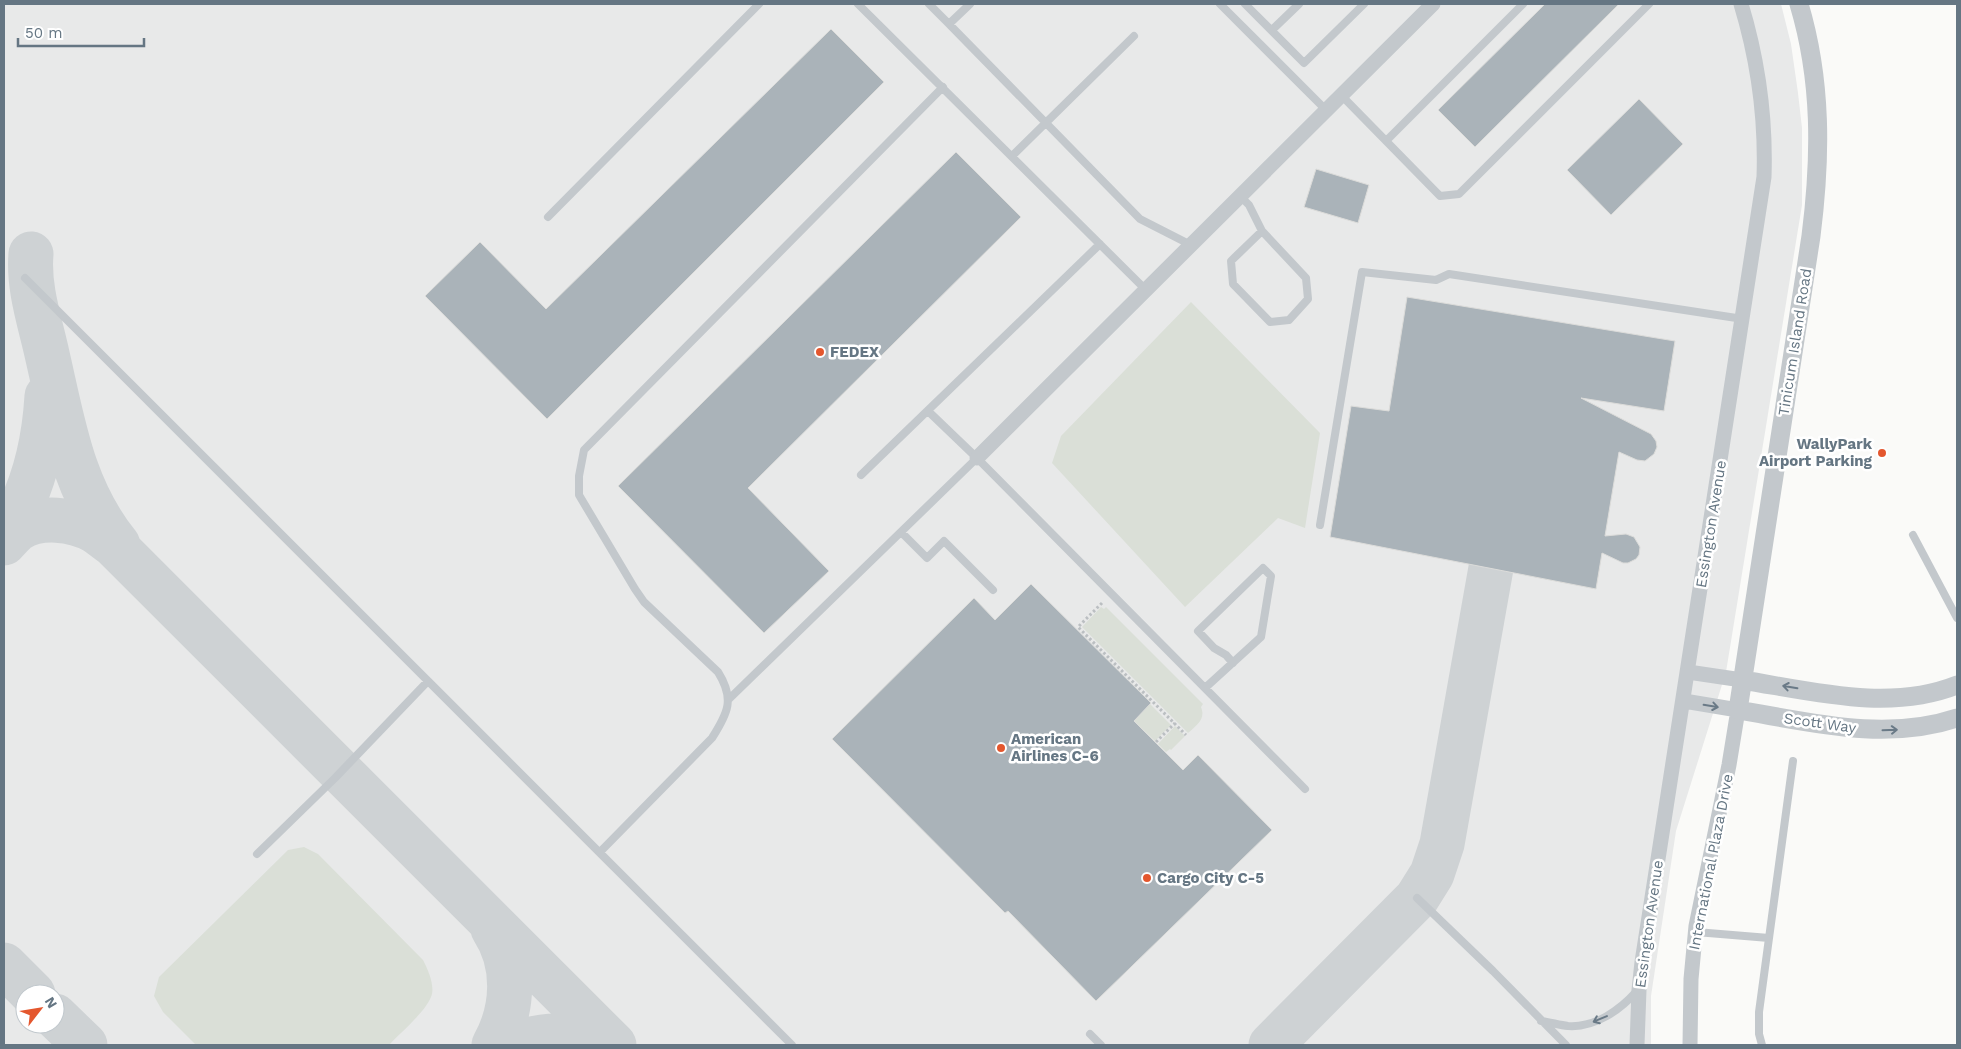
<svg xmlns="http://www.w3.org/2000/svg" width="1961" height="1049" font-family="'Work Sans',sans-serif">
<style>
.built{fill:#e8e9e9;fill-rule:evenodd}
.green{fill:#dadfd7}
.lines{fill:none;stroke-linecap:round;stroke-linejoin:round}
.taxiway{stroke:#ced2d4;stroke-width:45}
.building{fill:#aab3b9;stroke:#dcdcda}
.path{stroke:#bbbfc2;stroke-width:3;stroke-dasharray:2.5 2.5;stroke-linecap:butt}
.service{stroke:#c3c8cc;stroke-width:8}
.minor{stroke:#c3c8cc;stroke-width:15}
.tertiary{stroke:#c3c8cc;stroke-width:19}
.oneway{stroke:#6a7a87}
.poi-dot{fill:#e4572e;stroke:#fff;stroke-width:2}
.labels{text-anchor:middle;stroke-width:5;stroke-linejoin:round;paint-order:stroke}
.street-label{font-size:15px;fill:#657683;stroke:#fff}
.poi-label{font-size:15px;font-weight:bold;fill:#657683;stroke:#fff;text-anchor:start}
</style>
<rect width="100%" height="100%" fill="#fafaf8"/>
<path class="built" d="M4,4H1781L1791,44L1798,93L1802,128V205L1726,672L1676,831L1651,996V1045H4ZM25,994H55V1024H25Z"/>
<path class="green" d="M1191,302L1320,433L1305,528L1278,518L1185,607L1052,463L1061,436Z
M1101,607L1104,609L1106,607L1203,704L1201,707C1206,719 1197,725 1188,733L1082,627Z
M1150,704L1171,725L1155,741L1134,721Z
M1175,726L1185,736L1171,750L1170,749L1166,752L1158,744Z
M304,847L318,854L423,960C428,970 434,983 432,994C428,1010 400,1033 389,1045H196L163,1012L154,996L159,977L288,850Z"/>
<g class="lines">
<path class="taxiway" d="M31,254C28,288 40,322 47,354C63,423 72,488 118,545
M4,536C33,494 44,446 47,396
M4,543C8,539 13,533 18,529C40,515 73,519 95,531C101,535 108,541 114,545L614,1045
M493,929C516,964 514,1009 494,1045
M4,965L33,994
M55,1016L85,1045
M511,1045C540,1034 575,1031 603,1045
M1271,1045L1417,898L1432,874L1442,844L1491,568"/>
</g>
<path class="building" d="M1545,4H1619L1475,147L1438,110Z
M831,29L884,82L547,419L425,296L480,242L546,309Z
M1639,99L1683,144L1611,215L1567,170Z
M956,152L1021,217L748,488L829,571L764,633L618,486Z
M1316,169L1369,185L1358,223L1304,207Z
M1407,297L1675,341L1664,411L1581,398L1651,434L1656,441L1657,447L1654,454L1645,461L1637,460L1619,452L1605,536L1626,534L1634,537L1640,547L1639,555L1636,559L1628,563H1623L1602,553L1596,589L1330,537L1351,406L1389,411Z
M1031,584L1151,703L1134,721L1183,770L1198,755L1272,830L1096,1001L1008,911L1005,913L832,739L974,598L995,620Z"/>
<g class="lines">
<path class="path" d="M1102,603L1078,627L1186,735
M1156,742L1175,723"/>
<path class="service" d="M858,4L1146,290
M929,4L949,24
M970,4L949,24L1140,219L1191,245
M1220,4L1326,110
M1245,4L1304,63L1364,4
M1272,30L1299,4
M1341,95L1440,196L1459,194L1649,4
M1386,141L1523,4
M1012,156L1134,36
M1240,196L1249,205L1262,231L1306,278L1308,299L1289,320L1270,322L1233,284L1231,261L1262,231
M548,217L759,4
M25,278L792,1045
M928,411L977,458
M861,475L1100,244
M1320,525L1362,272L1436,280L1449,274L1743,319
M901,532L927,558L944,541L993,590
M1913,535L1957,618
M1205,688L1261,637L1271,576L1263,568L1198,631L1214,648L1226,655L1233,663
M728,700L977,458L1305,789
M600,852L712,738C728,713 735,699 718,672L644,602L635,589L579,495V476L584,450L943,87
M257,854L335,778L428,681
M1417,898L1493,971L1566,1045
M1696,932L1769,938
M1541,1021C1550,1022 1559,1025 1568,1026C1595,1028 1620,1010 1637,991
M1090,1034L1101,1045
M1762,1045L1759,1034V1012L1793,761"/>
<path class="minor" d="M977,458L1433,4
M1688,672L1742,680
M1684,701L1738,710L1729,765L1696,926L1691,979L1690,1045
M1637,1045L1639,990L1642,962L1764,177C1766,118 1758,60 1741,4"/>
<path class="tertiary" d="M1799,4C1822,81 1821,157 1811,236L1738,710C1810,722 1885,742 1957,718
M1742,680C1812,691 1889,712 1957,685"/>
</g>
<defs><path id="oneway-shaft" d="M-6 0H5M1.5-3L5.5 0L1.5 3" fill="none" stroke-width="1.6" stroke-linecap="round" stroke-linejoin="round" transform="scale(1.25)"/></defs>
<g class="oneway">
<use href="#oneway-shaft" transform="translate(1790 687) rotate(-171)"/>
<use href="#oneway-shaft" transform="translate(1711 706) rotate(9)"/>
<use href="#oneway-shaft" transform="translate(1890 730) rotate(-2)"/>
<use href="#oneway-shaft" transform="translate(1600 1019) rotate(157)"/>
</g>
<g class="poi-dot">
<circle cx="820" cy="352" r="5"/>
<circle cx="1882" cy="453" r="5"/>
<circle cx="1001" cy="748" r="5"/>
<circle cx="1147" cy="878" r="5"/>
</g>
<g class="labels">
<g class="street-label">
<text transform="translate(1795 342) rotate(-81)" y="5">Tinicum Island Road</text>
<text transform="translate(1711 524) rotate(-81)" y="5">Essington Avenue</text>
<text transform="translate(1820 723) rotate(8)" y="5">Scott Way</text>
<text transform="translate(1711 862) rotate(-79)" y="5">International Plaza Drive</text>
<text transform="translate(1649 924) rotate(-82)" y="5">Essington Avenue</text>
</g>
<g class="poi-label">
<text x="830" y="357">FEDEX</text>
<text x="1872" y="449" text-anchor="end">WallyPark<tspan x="1872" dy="17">Airport Parking</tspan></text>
<text x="1011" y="744">American<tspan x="1011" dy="17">Airlines C-6</tspan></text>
<text x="1157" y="883">Cargo City C-5</text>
</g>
</g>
<rect width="1961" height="1049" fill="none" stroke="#657683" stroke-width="10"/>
<g transform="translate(40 1009) rotate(59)"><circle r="24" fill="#ffffff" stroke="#c1c8cd"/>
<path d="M0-4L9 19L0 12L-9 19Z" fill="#e4572e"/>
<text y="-8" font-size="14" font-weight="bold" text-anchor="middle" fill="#657683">N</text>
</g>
<path d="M18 38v8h126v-8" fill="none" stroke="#657683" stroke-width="2.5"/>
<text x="25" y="38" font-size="15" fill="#657683" stroke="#ffffff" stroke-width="4" paint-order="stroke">50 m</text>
</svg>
